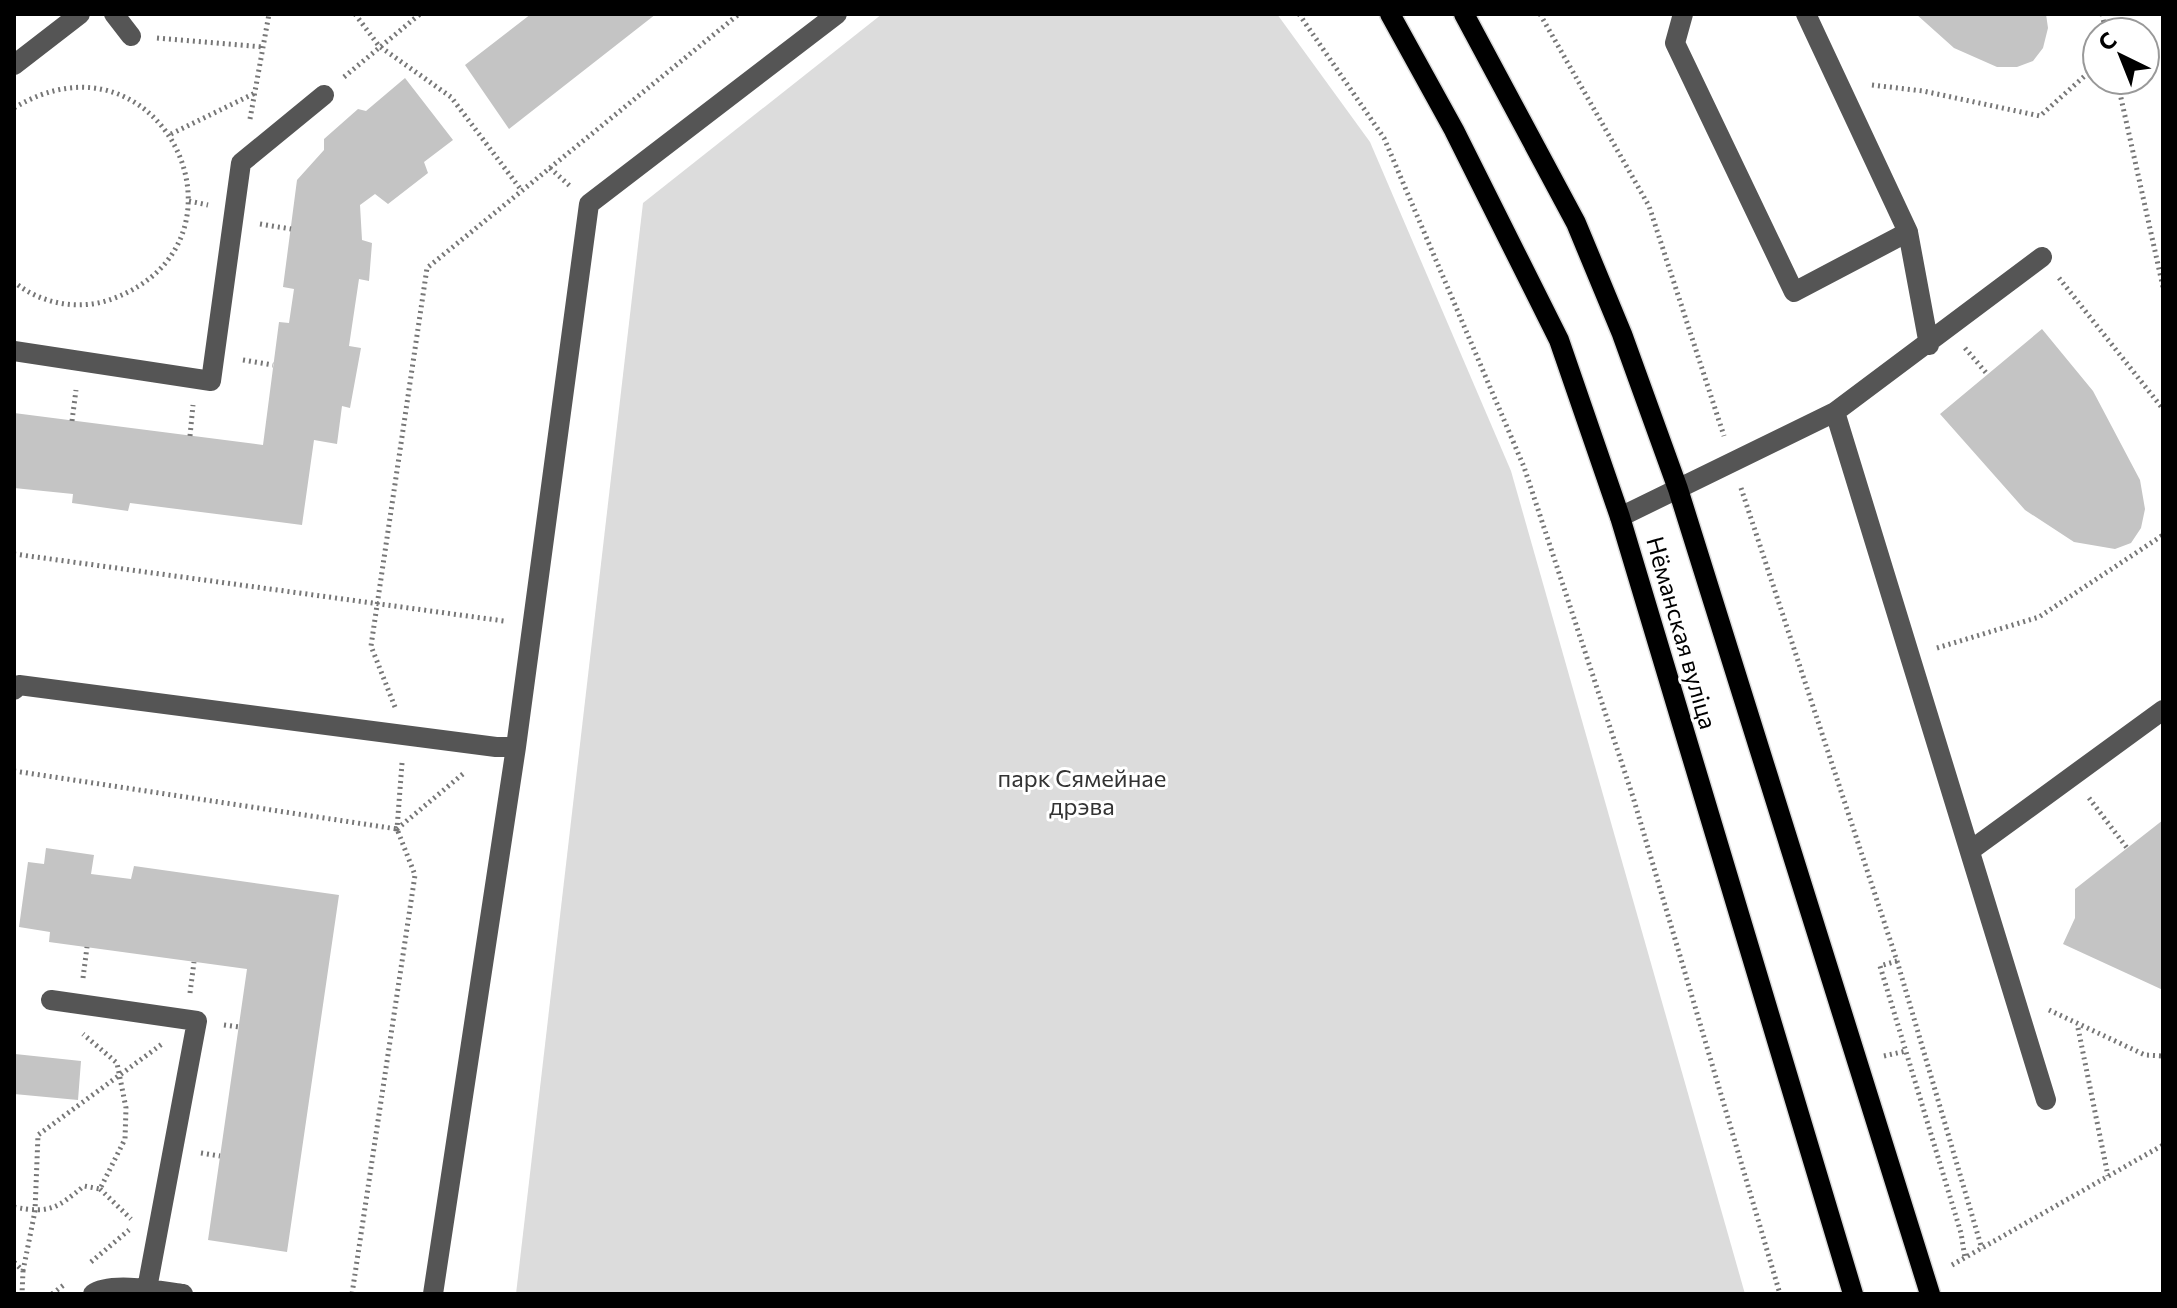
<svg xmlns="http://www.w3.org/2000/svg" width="2177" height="1308" font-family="Commissioner,sans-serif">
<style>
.green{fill:#dcdcdc}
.building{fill:#c4c4c4}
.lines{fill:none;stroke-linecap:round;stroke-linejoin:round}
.major-casing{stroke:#dbdbdb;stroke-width:23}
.path{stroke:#777;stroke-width:5;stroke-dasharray:2 4;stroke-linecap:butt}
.minor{stroke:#555;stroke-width:20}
.major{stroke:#000;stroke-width:20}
.labels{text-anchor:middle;stroke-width:6;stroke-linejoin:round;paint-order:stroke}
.street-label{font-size:24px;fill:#000;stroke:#fff}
.park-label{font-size:24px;fill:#333;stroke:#fff}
</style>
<rect width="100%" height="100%" fill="#fff"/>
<path class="green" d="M882,14H1277L1370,142L1511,471L1745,1294H516L643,203Z"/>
<path class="building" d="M531,14H656L509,129L465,65Z
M1916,14H2046L2048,28L2043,48L2033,61L2017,67H1997L1954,48Z
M405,78L453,140L424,162L428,173L388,204L375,194L360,205L362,240L372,243L369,281L359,279L349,346L361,348L350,408L342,406L337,444L314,440L302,525L130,503L128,511L72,503L73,494L14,488V413L263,445L279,322L289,323L294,289L283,287L297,180L324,150V139L358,109L366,111Z
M2042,329L2093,391L2140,480L2145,509L2141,528L2131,543L2115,549L2074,542L2025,510L1940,414Z
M2163,820V990L2063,944L2075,918V889Z
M46,848L94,855L91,874L131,879L134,866L339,895L287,1252L208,1240L247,969L49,942L50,932L19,927L28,862L44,864Z
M15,1054L81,1061L78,1100L14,1094Z"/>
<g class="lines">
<g class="major-casing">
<path id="major" d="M1390,14L1454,130L1559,340L1620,517L1853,1294
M1464,14L1576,223L1622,334L1678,489L1930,1294"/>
</g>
<path class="path" d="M355,14L379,46L451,97L522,191
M1299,14L1384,138L1524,467L1633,797L1780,1294
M1540,14L1649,206L1724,436
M2102,14L2106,32
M157,38L263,47
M344,77L420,14
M2117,80L2163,287
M1872,85L1923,91L2040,116L2097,65
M14,108C161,19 267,242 112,299C79,311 41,304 14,282
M250,119L269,14
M171,134L255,93
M550,168L571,187
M189,201L208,205
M260,224L291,229
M2059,278L2163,409
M1965,348L1988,375
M243,360L273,365
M72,421L76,390
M190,436L193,405
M1741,488L1897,961L1982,1249
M14,554L504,621
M1937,648L2039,617L2163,535
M395,707L371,646L427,268L739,14
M402,763L397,829L464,773
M14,771L397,829L415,875L352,1294
M2089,798L2127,848
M1897,961L1880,966L1961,1233L1965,1258
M83,978L87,947
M190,993L194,962
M2049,1010L2145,1055L2163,1056
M224,1025L239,1027
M2078,1028L2108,1176
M1884,1056L1906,1051
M201,1153L220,1156
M100,1189L131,1219
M14,1207C50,1214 57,1208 84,1186L100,1189L125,1139L126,1108L117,1063L83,1034
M14,1262L23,1271L22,1294
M91,1262L129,1230
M1952,1265L2163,1145
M23,1271L35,1211L38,1135L162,1044
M52,1294L65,1284"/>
<path class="minor" d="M114,14L131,36
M1683,14L1675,43L1794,292L1908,232
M1806,14L1908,232L1929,345
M14,65L80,14
M14,351L211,381L241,163L324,95
M1835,412L2046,1100
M1620,517L1835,412L2042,257
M14,690L19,685L496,747H516
M1971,850L2163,710
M51,1000L197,1021L146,1294
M93,1294C110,1281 161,1291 183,1294
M433,1294L516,747L589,204L837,14"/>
<use href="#major" class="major"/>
</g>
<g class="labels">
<g class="street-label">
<text transform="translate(1681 633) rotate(74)" y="8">Нёманская вуліца</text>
</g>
<g class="park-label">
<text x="1082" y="787">парк Сямейнае<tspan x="1082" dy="28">дрэва</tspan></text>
</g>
</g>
<rect width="2177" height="1308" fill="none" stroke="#000000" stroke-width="32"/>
<g transform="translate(2121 56) rotate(317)"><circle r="38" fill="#ffffff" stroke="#999999" stroke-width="2"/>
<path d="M0-6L14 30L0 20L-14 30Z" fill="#000000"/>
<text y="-12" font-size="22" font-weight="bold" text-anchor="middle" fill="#000000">С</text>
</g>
</svg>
